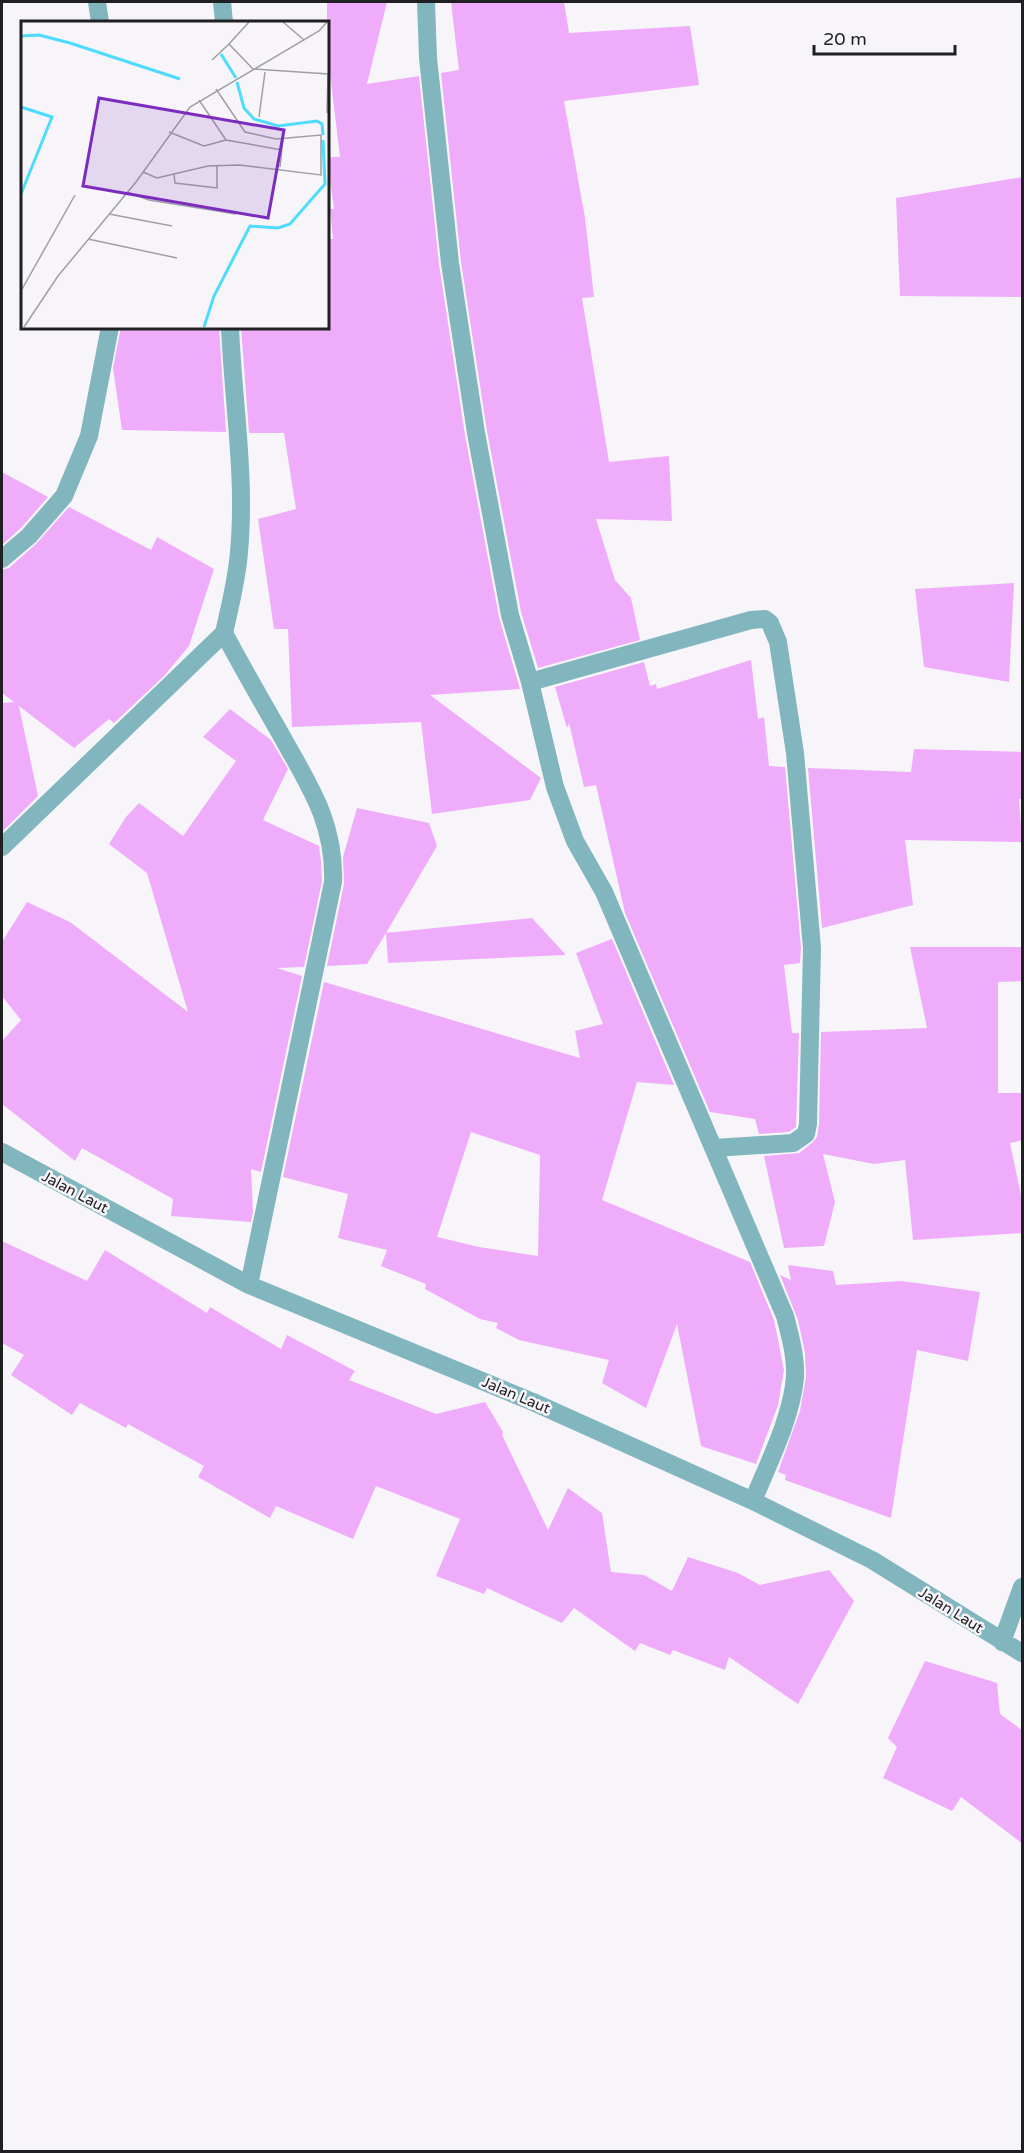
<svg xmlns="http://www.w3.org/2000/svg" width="1024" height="2153" font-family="'Varela Round',sans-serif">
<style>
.building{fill:#efacfa;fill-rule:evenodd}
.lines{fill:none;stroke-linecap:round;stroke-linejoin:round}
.minor{stroke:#81b6bf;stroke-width:18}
.labels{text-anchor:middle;stroke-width:5;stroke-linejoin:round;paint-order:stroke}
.street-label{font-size:15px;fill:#201f21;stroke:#f7f5f9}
.inset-river{fill:none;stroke:#4edbfd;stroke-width:3}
.inset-road{fill:none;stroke:#a19fa3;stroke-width:1.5}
.view{fill:#7b2cbf;fill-opacity:0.15;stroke:#7b2cbf;stroke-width:3}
.inset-edge{fill:none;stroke:#201f21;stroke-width:3}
</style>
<rect width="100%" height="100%" fill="#f7f5f9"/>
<path class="building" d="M327,2H387L367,84L419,76L439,264L465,435L499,617L520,689L430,695L541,778L530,800L432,814L421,722L292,727L288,629H274L258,519L296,509L284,433H249L241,327H327V239H333L330,209H334L327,157H340L327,48Z
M451,2H564L569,33L690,26L699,85L564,101L585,218L594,297L582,298L609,462L669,456L672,521L596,519L615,580L631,598L640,640L538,668L521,612L487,431L461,262L441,73L459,70Z
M1023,177V297L900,296L896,198Z
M121,327H219L226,432L122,430L113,368Z
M2,472L48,497L21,528L2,545Z
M69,507L151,550L157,537L214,569L189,646L164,676L114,723L109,719L74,748L19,706L38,796L2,832V703L14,702L2,693V570L9,568L36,544Z
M1014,583L1009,682L924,667L915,589Z
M751,660L758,719L764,717L769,766L785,767L801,948L800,963L784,965L792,1033H799L796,1127L789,1132L759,1134L755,1119L710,1112L625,913L596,785L584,787L569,723L567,728L555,687L644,662L650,686L656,684L657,689Z
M230,709L271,740L288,769L263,820L319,846L321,861L322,881L304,967L277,968L302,976L261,1172L251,1169L253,1212L251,1222L171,1216L173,1199L82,1148L75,1161L2,1104V1041L21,1020L2,996V942L27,902L70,922L188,1012L147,873L109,844L126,817L139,803L183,836L236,761L203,737Z
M914,749L1023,752V799H1019L1022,842L905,840L913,905L822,928L808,768L911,772Z
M357,808L429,823L437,846L386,933L532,918L566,955L388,963L386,933L367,964L327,966L344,884L343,857Z
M612,939L674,1085L637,1082L602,1200L750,1262L774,1320L784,1370L778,1405L756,1464L701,1446L677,1324L646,1408L602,1383L609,1360L519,1340L496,1328L498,1323L480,1319L425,1289L426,1284L381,1266L387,1250L338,1238L348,1194L283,1177L324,982L580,1058L575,1031L603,1024L576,953ZM471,1132L540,1155L538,1256L479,1247L437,1237Z
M910,947H1023V981L998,982V1093H1023V1140L1010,1143L1023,1205V1233L913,1240L905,1160L874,1164L823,1154L835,1202L824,1246L784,1248L764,1156L799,1153L812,1143L817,1137L819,1124L821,1032L927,1028Z
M2,1241L87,1281L105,1250L207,1313L210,1307L281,1349L287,1335L355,1371L349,1380L436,1414L485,1402L503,1432L502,1435L548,1530L568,1488L602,1513L611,1572L644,1575L672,1591L688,1557L738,1573L760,1585L829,1570L854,1601L798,1704L729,1657L725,1670L673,1650L670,1655L640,1643L635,1651L574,1608L562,1623L487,1588L484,1594L436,1576L460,1519L376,1486L353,1539L276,1506L270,1518L198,1477L204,1466L128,1424L126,1428L80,1403L72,1415L11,1375L24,1355L2,1343Z
M788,1265L833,1271L836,1285L902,1281L980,1292L968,1361L917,1350L891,1518L785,1480L786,1475L778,1472L800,1411L806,1377L805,1353L798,1320L780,1275L791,1280Z
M925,1661L997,1683L1000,1714L1023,1731V1844L961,1797L952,1811L883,1778L897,1747L888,1738Z"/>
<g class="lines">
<path class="minor" d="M97,2L100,22
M222,2L224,22
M426,2L428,58L450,263L476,433L510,615L530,682L555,787L575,841L604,892L785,1316C790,1335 796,1357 795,1377C792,1417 768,1464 753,1501
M2,559L29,536L64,496L89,436L110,327
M224,633C242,667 261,700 280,733C308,784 335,821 333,882L249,1285
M530,682L751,620L765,619L770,623L778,642L795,753L812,948L808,1124L806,1134L793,1143L714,1148
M2,847L224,633C230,606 237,579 239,552C246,477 233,401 230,327
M2,1152L249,1285L533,1402L753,1501L872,1560L1022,1653
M1002,1642L1022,1587"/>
</g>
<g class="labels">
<g class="street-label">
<text transform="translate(75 1192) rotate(28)" y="5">Jalan Laut</text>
<text transform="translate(516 1395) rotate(23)" y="5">Jalan Laut</text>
<text transform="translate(951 1610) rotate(32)" y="5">Jalan Laut</text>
</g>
</g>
<g transform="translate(21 21)">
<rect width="308" height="308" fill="#f7f5f9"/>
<path class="inset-river" d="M0,15L18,14L49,22L159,58M200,33L215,57M216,61L223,87L233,98L257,105L296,100L301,103L302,114M0,86L31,96L0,173M183,306L193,275L229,205L257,207L269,203L304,163L302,119"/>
<path class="inset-road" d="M228,1L208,23L232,48L308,53M262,1L283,19M191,39L208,23M178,79L205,119L261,129M306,92L307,53M238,96L244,51M148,111L183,125L205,119M259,146L262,118M122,151L136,157L187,145L218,144L300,154V114L255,118L224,111L195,68M153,153L154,162L196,167V145M106,171L128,179L215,193M88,193L151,205M67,218L156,237M0,270L54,174M3,306L37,255L115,161L169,86L298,10L306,1"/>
<path class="view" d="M78,77L263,109L247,197L62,165Z"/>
<rect width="308" height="308" class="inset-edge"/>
</g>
<rect width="1024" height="2153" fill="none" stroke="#201f21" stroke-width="6"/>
<path d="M814 45v9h141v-9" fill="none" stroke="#201f21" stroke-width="3"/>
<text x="823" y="45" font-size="18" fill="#201f21" stroke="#f7f5f9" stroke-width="4.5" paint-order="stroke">20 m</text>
</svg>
